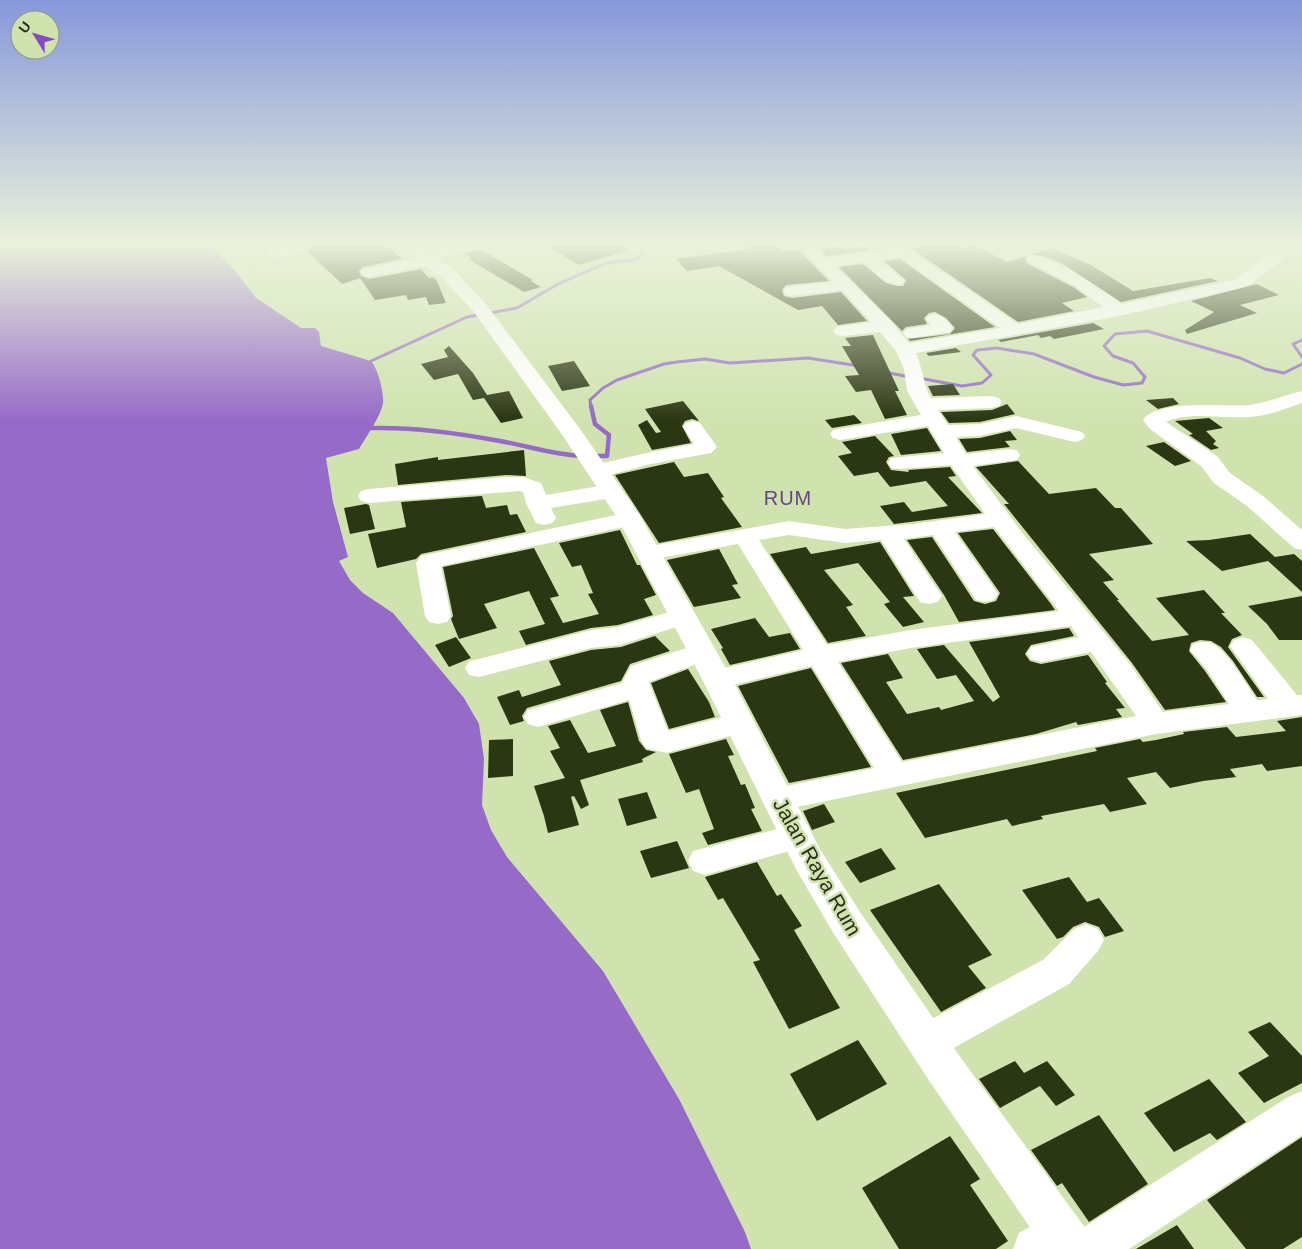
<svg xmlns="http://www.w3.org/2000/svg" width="1302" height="1249" font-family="Helvetica,sans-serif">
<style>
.water{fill:#966bc8}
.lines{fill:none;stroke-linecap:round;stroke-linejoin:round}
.stream-far1{stroke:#966bc8;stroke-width:3}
.stream{stroke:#966bc8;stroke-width:4.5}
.building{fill:#2b3613}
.minor{fill:#fff;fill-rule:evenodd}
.highway{fill:#fff;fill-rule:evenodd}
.labels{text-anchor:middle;stroke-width:5;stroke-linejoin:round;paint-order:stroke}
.quarter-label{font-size:20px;letter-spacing:1px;fill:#634784;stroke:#d0e3af}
.near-street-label{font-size:21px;fill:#2b311d;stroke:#d0e3af}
</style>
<rect width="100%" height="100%" fill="#d0e3af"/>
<path class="water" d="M0,245H207L218,253L236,272L256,298L301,328H315L319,332L321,346L371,361C378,369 384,392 383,403C381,416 366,437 359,449L326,458L333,502L348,557L339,561L350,580L363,593L393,613L464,698L479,724L484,759L482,805L491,830L507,857L603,971L679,1099L745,1232L751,1249H0Z"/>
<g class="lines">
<path class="stream-far1" d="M861,245H886
M1302,340L1293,344L1302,357
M371,361L467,317L517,308L558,284L606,263L639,259L642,249L651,245
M884,372L910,377
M919,378L962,386L982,383L991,375L973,355L977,350L997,348L1034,354L1094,377L1123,385L1142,383L1145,377L1133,363L1113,356L1104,346L1115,334L1147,331L1240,358L1265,369L1284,373L1302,364
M591,407L590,400L603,388L617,380L664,364L677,362L705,359L730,363L808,358L859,366"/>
<path class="stream" d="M591,406L595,424L609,435L607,456H594
M371,428C414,427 458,433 500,441C528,446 555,455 583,456"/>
</g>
<path class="building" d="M316,245H387L402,259L363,267L359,271L361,276L369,279L421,269L429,278L433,277L437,281L446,303L429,305L426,297L408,300L406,295L375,300L360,278L342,284L307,251Z
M546,245H626L624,248L627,251L579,265Z
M744,245H777L783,251L797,249L829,281L786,285L782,290L784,296L792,298L841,292L867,321L838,325L822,306L798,310L719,266L687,271L676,259L748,249Z
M931,245H957L962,248L974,245L1007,262L1027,256L1025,260L1028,264L1073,287L1087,297L1062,303L1074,311L1018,322L911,248Z
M840,246L844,249L865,246L871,250L827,256L820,249Z
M1051,248L1091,265L1133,291L1210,278L1218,281L1121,302L1063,264L1050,258L1032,254Z
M480,249L533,280L531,281L541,287L524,292L468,259L471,258L464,253Z
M900,259L995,327L910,341L908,339L950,334L955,328L946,318L935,312L929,313L924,318L927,324L906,327L902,331L839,267L863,264L886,283L897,286H903L906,280L884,261Z
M1257,284L1279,295L1240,305L1257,313L1187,334L1185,330L1214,312L1191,301Z
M1093,323L1104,329L1054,339L1050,336L1041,338L1038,335L1001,342L998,340Z
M873,335L899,391H895L907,415L885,419L871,390L856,392L845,376L859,375L842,346H851L845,338Z
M449,346L473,373L487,395L509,391L523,418L501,423L484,398L473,400L458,374L434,380L421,364L448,357L444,350Z
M956,348L961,352L929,356L926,353Z
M574,361L590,386L562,391L548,366Z
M953,384L960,395L933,396L928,386Z
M1173,398L1179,404L1158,409L1146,400Z
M683,401L699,421L692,419L685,421L682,426L691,443L652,450L638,425L647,420L656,433L661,432L645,409Z
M1007,404L1015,414L980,422L949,423L941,412L992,410Z
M854,415L862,423L832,428L825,420Z
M1209,418L1223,428L1206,431L1216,441L1213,444L1219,448L1211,450L1189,435L1193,434L1175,421Z
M927,428L941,451L901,455L891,434Z
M1010,431L1017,440L1005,441L1010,447L967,452L959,439L980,438Z
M875,436L894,456L889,457L886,462L891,470L909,472L908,470L950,467L956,476L948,477L982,513L894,524L880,506L904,502L912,512L948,506L926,481L890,487L878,472L854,476L838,456L852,453L842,442Z
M1164,442L1191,461L1175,466L1146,446Z
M524,450L526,476L506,475L398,485L395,464L438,457V460Z
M1018,461L1049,494L1096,488L1115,508H1121L1153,544L1089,554L1114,580L1103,582L1119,600H1117L1152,641L1189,635L1156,598L1204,590L1225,613H1221L1242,635L1232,639L1228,647L1264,697H1257L1233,661L1221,647L1211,641L1200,640L1191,643L1189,651L1205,671L1226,702L1165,710L1132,663L1004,504H1009L976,467Z
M674,462L684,477L708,473L724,497L721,498L742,527L659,543L615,475Z
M482,496L486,508L507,505L510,515L517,514L526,532L421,554L416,559L377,568L368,534L406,527L401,502Z
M366,504L369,505L375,529L350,534L344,508Z
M993,529L1051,604L1055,610L959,622L944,595L907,540L932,537L974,601L985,604L996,601L1000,593L958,533Z
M620,530L637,565H640L656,595L644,599L653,615L618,625L591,628L526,645L519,631L545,624L529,591L484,604L497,628L459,639L451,619L453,616L443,567L534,548L559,596L550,598L563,623L599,614L588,594L593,593L581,565L572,567L559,543Z
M1250,534L1275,557L1294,554L1302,561V592L1268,561L1222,571L1186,541L1209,540Z
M880,542L914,596L903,597L924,622L903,627L884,604L890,602L858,563L824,570L853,605L846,607L866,636L828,643L770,554L806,547L811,554Z
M719,549L738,584L732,585L741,598L694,607L667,560Z
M1302,596V640H1279L1267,624L1248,606Z
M755,618L769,637L790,633L800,649L730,665L721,649L723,648L711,629Z
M1069,628L1074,636L1031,645L1025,654L1030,661L1041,664L1088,655L1107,682L1105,683L1125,708L1116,709L1122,717L1078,725L1076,722L1036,734L903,760L841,663L888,654L903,678L886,682L907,714L939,707L941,710L974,701L956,675L937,679L917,649L944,645L993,702L1000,697L969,642Z
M655,636L670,651L630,664L621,681L527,708L522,716L524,721L510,725L497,697L519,690L522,697L561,685L549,661L591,650L621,647Z
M456,637L471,658L449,667L435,645Z
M811,668L871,767L789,783L738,686Z
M688,669L709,702L715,717L669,729L651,683Z
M628,702L639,741L646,750L656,752L642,759L643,762L580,780L589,805L581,809L574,796L571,797L579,825L548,833L544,816L534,786L565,778L550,751L560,748L548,726L570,720L588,753L616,746L600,710Z
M1302,717V766L1267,771L1262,764L1230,769L1236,777L1203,781L1170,788L1156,772L1127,778L1147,804L1110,812L1104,804L1041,816L1043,819L1012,826L1007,819L925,838L896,793L1097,751L1095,748L1140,739L1143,742L1156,740L1184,734L1183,732L1227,727L1236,737L1286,731L1277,721Z
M513,739V776L488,778L489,740Z
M726,739L734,755L728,756L741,785L745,784L755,808L751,809L762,831L708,845L702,833L714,829L699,789L686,793L669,754Z
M647,792L657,818L627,826L618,799Z
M824,804L835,822L812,830L803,811Z
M677,841L689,868L651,878L640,851Z
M881,848L896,869L860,883L845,862Z
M757,862L777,896L781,894L802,926L794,930L840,1008L789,1029L753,962L760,960L723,898L718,900L705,877Z
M1069,877L1087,902L1099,898L1124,931L1105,937L1099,927L1085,922L1073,927L1063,937L1057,939L1022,890Z
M939,884L992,955L968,966L986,988L941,1012L870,910Z
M1270,1022L1302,1056V1083L1264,1103L1238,1073L1269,1056L1248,1032Z
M858,1040L887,1084L817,1121L790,1074Z
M1015,1061L1024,1073L1047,1061L1075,1095L1056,1106L1040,1086L1000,1108L979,1079Z
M1209,1079L1246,1122L1217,1140L1210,1133L1174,1152L1144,1113Z
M1099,1115L1148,1184L1089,1222L1062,1183L1057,1186L1031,1150Z
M950,1136L980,1179L970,1185L1008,1241L996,1249H899L862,1188Z
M1302,1137V1237L1283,1249H1246L1207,1200Z
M1177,1225L1194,1249H1136Z"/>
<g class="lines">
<path class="minor" d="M290,245H314L311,248L276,259L270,257L268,254L270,251Z
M454,245H481L478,248L437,258L438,260L436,263L430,265L369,277L363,275L361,272L363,269L418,258L419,253Z
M628,245H647C642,252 636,253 629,251L626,248Z
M796,245H813L826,258L889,249L885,245H903L1018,324L1103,307L1074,285L1029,262L1027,259L1029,256C1049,251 1104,292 1121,304L1233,280L1269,255H1281L1283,258L1281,261L1251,284L1244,287L1119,316L916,353C922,367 924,386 931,398L992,396L999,398L1002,402L999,406L992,408L938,410L948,425L980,424L1016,416L1082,432L1085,436L1082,440L1075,442L1016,428L980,436L956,437L966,454L1009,449L1017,450L1020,455L1017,460L973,466L1021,531L1130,664L1163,712L1229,704L1207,670L1190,650L1193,644C1200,642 1206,640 1213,644C1230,654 1246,684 1257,700L1268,699L1230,646L1234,640L1243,637L1252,640L1297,695H1302V715L1156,734L777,811L766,808L761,799L766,790L874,768L812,666L717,689L707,686L703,679L707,672L803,650L738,544L649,560L640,558L637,553L640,548L789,521L845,529L913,524L985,514L951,465L899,469L891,468L888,463L891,458L944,453L928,426L840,440L833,438L830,434L833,430L921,415L907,391L904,369L896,351L880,332L842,336L836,335L833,331L836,327L871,322L842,290L792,296L786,295L784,291L786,287L833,282ZM900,257L1000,328L909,343L892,322L835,266L864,262C874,271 888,288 903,284L905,281L880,260ZM994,527L1059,611L911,630L827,645L759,540L789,535L845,543L881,540L920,602L929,604L938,602L942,596L904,539L933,535L976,600L985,602L994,600L998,594L955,532ZM1071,626L1078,637L1031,647L1027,653L1031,659L1041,662L1091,652L1136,716L902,762L838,662L911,648Z
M935,314C943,316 948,321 953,328L950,332L912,338L906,337L903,333L906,329L931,325L926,319L929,315Z
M1302,391V403C1285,409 1267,416 1248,417C1222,419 1190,411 1166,422L1217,456L1230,473L1263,496L1302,530V550L1294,548L1247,506L1214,483L1201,466L1150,429L1143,420C1157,399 1225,407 1249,405C1267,403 1284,395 1302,391Z
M693,421L700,423L717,447L711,453L651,464L598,478L590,476L587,471L590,466L651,452L694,444L683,427L686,423Z
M506,477H523L541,483L546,495L612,484L620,486L623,491L620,496L612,498L551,508L556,518L552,523L544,525L536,523L526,503L523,492L520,491L369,503L361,501L358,496L361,491L369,489Z
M630,512L638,514L642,519L638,524L441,566L451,616L447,622L438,624L429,622L425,616L416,563L421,556Z
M683,608L692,610L696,616L692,622L620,645L591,648L479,677L469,675L465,668L469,661L479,659L591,630L618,627Z
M702,643L712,646L716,652L712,658L649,682L668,731L739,713L749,717L754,724L749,731L666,753L646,748L641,740L629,700L538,727L528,724L524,717L528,710L622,683L631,666Z
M796,824L807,828L812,837L807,846L705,875L693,871L688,861L693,851Z
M1086,924L1098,929L1104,940L1098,951L1069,984L941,1055L927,1060L913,1055L908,1042L913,1029L1043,960L1074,929Z
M1302,1091V1135L1129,1249H1013L1019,1233L1046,1218L1061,1211L1076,1218L1081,1229L1288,1097Z"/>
<path class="highway" d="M401,245H419L453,269L486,304L580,429L639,514L732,679L821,851L860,912L958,1054L1089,1233L1096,1249H1045L930,1082L834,934L797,871L702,679L618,519L563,436L474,312L441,277Z"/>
</g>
<linearGradient id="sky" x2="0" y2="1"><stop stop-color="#8797db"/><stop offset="0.58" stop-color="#eaf2db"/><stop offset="1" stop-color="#eaf2db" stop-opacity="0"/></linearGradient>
<rect width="1302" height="420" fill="url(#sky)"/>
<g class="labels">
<g class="quarter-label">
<text x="788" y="505">RUM</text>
</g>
<g class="near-street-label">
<text transform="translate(817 867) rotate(60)" y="7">Jalan Raya Rum</text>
</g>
</g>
<g transform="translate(35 35) rotate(307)"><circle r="24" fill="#d0e3af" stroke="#8e9c75"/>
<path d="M0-4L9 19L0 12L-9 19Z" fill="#864cc2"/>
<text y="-8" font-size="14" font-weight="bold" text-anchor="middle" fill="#2b311d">U</text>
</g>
</svg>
